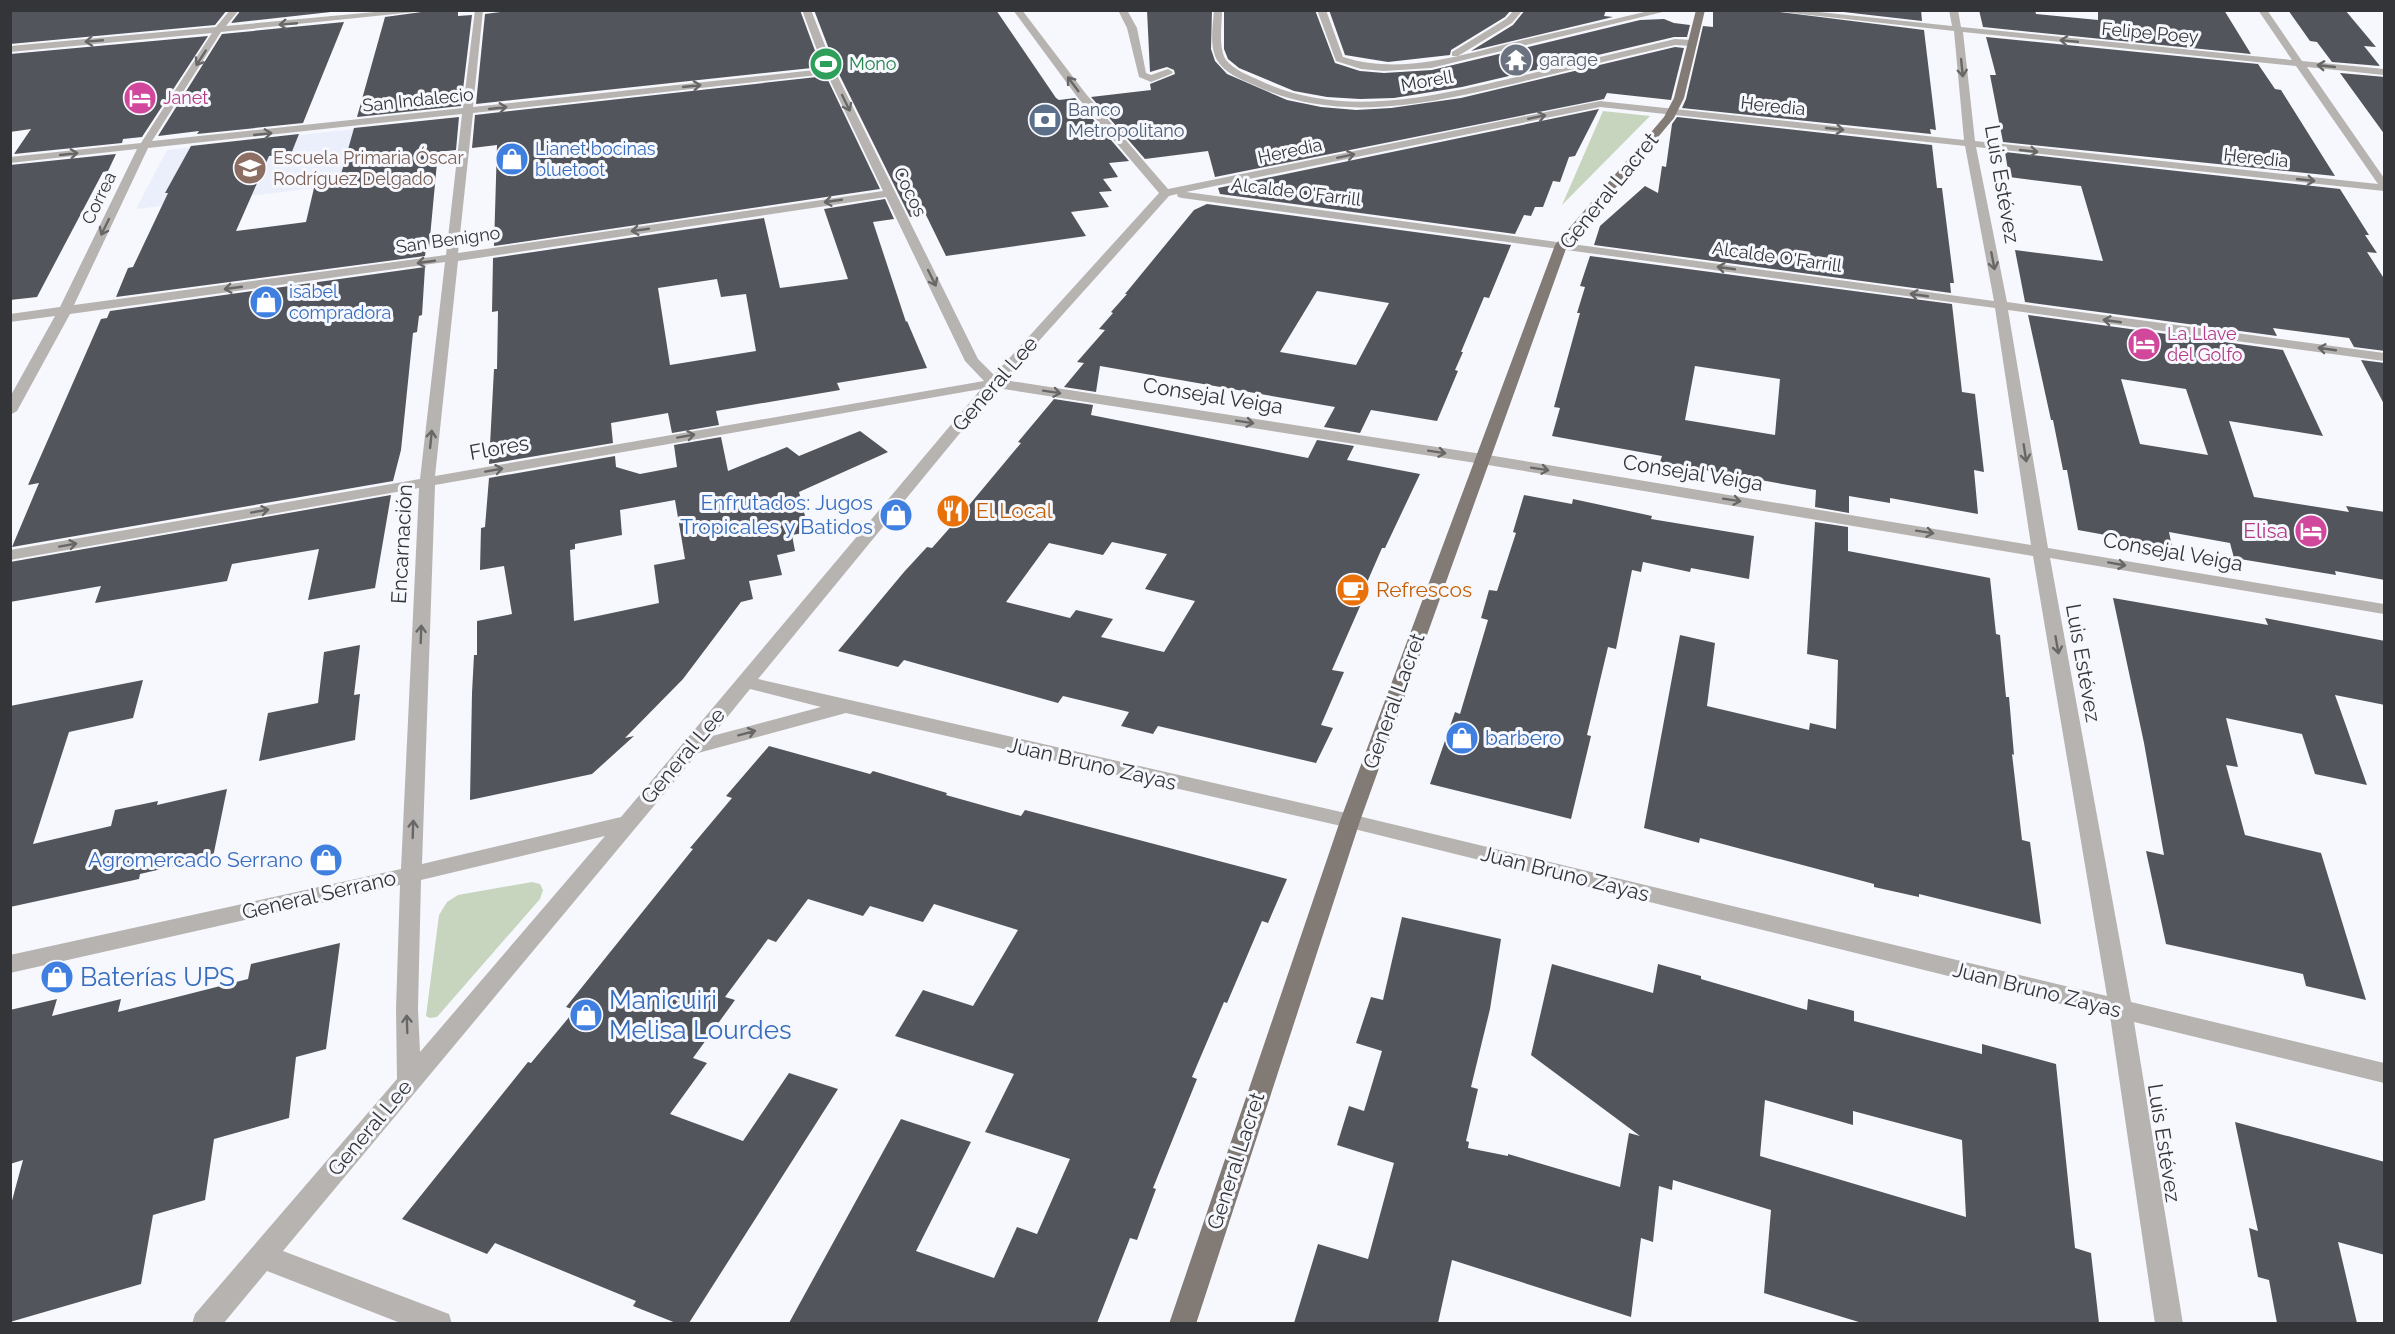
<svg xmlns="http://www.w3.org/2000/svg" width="2395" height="1334" font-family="Raleway,sans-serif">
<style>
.built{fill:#ebeffc}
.green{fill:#c7d5be}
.building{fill:#53555d;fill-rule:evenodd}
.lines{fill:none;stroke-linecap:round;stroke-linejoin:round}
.minor{fill:#b7b3b0;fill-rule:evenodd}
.major{fill:#817a75;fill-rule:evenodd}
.oneway{stroke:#686768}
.labels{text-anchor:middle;stroke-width:6;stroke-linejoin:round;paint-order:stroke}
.far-street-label{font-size:18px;fill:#343538;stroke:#f6f8fd}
.far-worship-label{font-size:18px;fill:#5b616d;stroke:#f6f8fd;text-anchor:start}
.far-leisure-label{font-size:18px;fill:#27864d;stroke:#f6f8fd;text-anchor:start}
.far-hotel-label{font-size:18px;fill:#b23c85;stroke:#f6f8fd;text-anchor:start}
.far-service-label{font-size:18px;fill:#4e5e75;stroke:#f6f8fd;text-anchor:start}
.far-shop-label{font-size:18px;fill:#366cbe;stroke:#f6f8fd;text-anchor:start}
.far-education-label{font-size:18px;fill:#785e54;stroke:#f6f8fd;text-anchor:start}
.street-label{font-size:21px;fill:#343538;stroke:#f6f8fd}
.shop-label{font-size:21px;fill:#366cbe;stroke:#f6f8fd;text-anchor:end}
.food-label{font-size:21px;fill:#c56008;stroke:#f6f8fd;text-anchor:start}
.hotel-label{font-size:21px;fill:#b23c85;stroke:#f6f8fd;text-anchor:end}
.near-shop-label{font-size:26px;fill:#366cbe;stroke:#f6f8fd;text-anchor:start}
</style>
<rect width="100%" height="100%" fill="#f6f8fd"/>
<path class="built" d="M354,129L342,169L358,183L136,209L167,150Z"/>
<path class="green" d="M1603,111L1650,116L1562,205Z
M532,882L540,884L543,890L540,899L437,1017L430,1018L426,1016L439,915L447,902L458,895Z"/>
<path class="building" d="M10,10H227L215,25L10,44Z
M241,10H349L231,23Z
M436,10H458V16L472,15L461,106L357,117L385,17Z
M516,10H800L821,67L476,104L485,14Z
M814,10H996L1056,98L1059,100L1075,98L1129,161L1109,163L1118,177L1103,179L1112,191L1099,192L1109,207L1071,212L1086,236L946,256L926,215L910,217L837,70Z
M1147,10H1212L1211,49L1215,61L1227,74L1287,100L1321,107L1356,110L1391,108L1461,98L1675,47L1684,48L1671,100L1607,93L1604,99L1215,177L1208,151L1145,159L1091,97L1151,90L1150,84L1175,74L1174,70L1167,67L1150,72Z
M1224,10H1315L1335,63L1360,71L1384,73L1432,70L1640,20L1664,19L1674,23L1690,25L1687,37H1674L1462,87L1394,98L1360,99L1327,97L1294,91L1239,68L1228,59L1224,49Z
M1329,10H1511L1505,17L1451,50L1450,55L1388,62L1345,55Z
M1525,10H1606L1604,16L1613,17L1471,51L1513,25Z
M1713,10H1763L1924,30L1936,130L1930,129L1931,134L1682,108L1686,99L1703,26L1713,27Z
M1826,10H1921L1922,21Z
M1979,10H2035L2036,14L2098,20V10H2224L2251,54L1983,27Z
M2288,10H2345L2376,47L2364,46L2380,66L2332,62L2317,42L2310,41Z
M344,22L303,123L197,134L199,131L158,136L222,34Z
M208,36L142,137L123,139L122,143L14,154L31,129L10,132V54Z
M1986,37L2258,64L2275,89L2281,90L2335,176L2003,142L1990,75H1996Z
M2340,73L2385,77V135Z
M826,76L880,189L494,246L497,145L472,148L475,115Z
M1599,109L1575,156L1569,157L1560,182L1553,181L1543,207H1535L1531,216L1524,215L1515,234L1220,194L1218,188Z
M459,117L456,150L438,152L429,248H426L425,256L116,297L128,268L133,267L168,193H165L191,146L299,134L291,154L269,156L236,231L306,222L314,188L338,185L354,128Z
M1677,117L1932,145L1937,188H1942L1954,283H1950L1951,293L1594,245L1600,226L1645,186L1658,193L1662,166L1666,167L1672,124Z
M2005,152L2340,189L2369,235H2365L2377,253L2367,252L2385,280V351L2354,347L2349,338L2273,328L2277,336L2025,302L2015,250L2103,261L2081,186L2009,177Z
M116,154L108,171L103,172L37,297L10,300V165Z
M885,199L894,219L873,222L906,322L907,321L927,368L837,383L840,390L716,411L719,425L672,433L668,413L611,423L613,443L489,464L494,369H497L498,311L492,312L493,258L764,218L780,288L848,279L824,209ZM717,279L721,297L746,294L756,351L670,365L658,288Z
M1207,204L1511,245L1489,298L1484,297L1461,352H1463L1455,370L1458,371L1437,421L1371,410L1360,433L1324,427L1335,407L1100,366L1096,392L1064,387L1084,363L1077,362L1105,330L1099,329L1113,313L1111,312L1127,294H1125L1194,210ZM1317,291L1389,303L1356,365L1280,352Z
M1590,256L1952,304L1962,392L1975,394L1984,472L1974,470L1978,514L1890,498V503L1849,496V513L1815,507L1816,490L1660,462L1662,456L1552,436L1560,408L1554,407L1580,313H1577L1585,287L1580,286ZM1695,366L1780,379L1775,435L1685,420Z
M425,267L422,315L419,316L417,332L413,333L401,450L393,481L12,547L39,483L28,485L101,319L107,318L110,311Z
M2028,315L2283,350L2323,436L2229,421L2254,497L2349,512L2346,506L2385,512V580L2335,571L2336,575L2234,558L2230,543L2169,532L2172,547L2078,530L2067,470H2063L2053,420H2051ZM2121,379L2186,389L2208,455L2140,444Z
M2361,360L2385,363V406Z
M1054,399L1093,405L1091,415L1308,458L1317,440L1354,446L1347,460L1420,474L1385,548H1382L1358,603L1361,604L1332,670L1344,672L1321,725L1333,728L1316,763L1158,726L1153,734L1121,726L1129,712L1063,696L1058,703L904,660L898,667L838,651L904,572L927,547L932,548L955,522L1021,443L1018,442ZM1112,542L1167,554L1145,589L1195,601L1164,652L1101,637L1113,619L1076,610L1070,618L1006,602L1049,543L1103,555Z
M860,431L888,452L799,492L809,532L792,535L795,551L777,555L782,575L749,581L753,599L741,602L683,679L625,738L634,736L592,774L470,800L472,693L474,655H477V621L512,614L504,566L480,570L481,528L485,527L489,478L615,456L616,467L640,474L677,467L674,445L721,437L728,471L787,447L799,456ZM675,500L685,559L654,565L659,603L574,621L570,550L575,549V544L622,535L620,510Z
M391,495L375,588L308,600L319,549L232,564L227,581L95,603L101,586L10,602V562Z
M1524,495L1572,504L1573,499L1652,516L1651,519L1754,536L1749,579L1691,568L1690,572L1643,562L1641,572L1632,570L1616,649L1608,647L1587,735L1591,736L1571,819L1430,784L1455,712L1460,714L1488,620L1481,618L1489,590L1497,591L1516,533L1513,532Z
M1815,522L1848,527V551L1990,578L1996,634L2000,635L2006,697H2009L2014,755L2012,754L2022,840L2030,842L2041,924L1919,894V897L1874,887V884L1700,838L1699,843L1644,828L1680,635L1715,643L1707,706L1809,730L1810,723L1836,729L1838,660L1807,654Z
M2113,598L2268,625L2265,618L2385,641V705L2335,695L2367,785L2315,774L2302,734L2226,718L2238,767L2226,765L2245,835L2321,853L2366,1000L2306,986L2303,974L2166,944L2146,851L2164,855L2144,743Z
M360,645L354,695L360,694L355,740L259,761L268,713L318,703L324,652Z
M143,680L133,718L69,732L33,844L111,826L115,810L158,801L157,805L227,789L213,857L140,874L139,879L10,907V706Z
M769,746L870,774L873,771L947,793L946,795L1021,816L1025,810L1287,879L1268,923L1262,921L1227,1003L1224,1002L1192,1077L1197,1079L1153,1188L1156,1189L1137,1240L1130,1238L1097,1323H789L901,1119L971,1142L916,1251L994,1278L1017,1227L1037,1234L1070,1159L985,1132L1014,1074L895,1036L923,990L973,1006L1018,930L934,904L923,922L870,906L863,916L808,899L776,942L768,939L725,997L735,1000L693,1058L707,1063L670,1114L743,1141L789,1073L838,1089L689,1323H676L633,1306L636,1301L495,1243L487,1254L402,1219L528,1062L531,1063L575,1010L566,1007L693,849L690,848L732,798L726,796Z
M1402,917L1501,939L1490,1009L1471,1087L1478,1089L1466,1141L1469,1142L1468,1148L1508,1156V1154L1620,1187L1629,1133L1640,1136L1531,1055L1552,964L1653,993L1658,964L1701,976V979L1807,1010L1808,999L1854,1011V1021L1982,1054V1044L2056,1064L2075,1248L2091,1253L2099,1323H1862L1764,1293L1771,1210L1673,1180L1672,1190L1659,1186L1653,1242L1641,1238L1631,1317L1452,1260L1438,1323H1294L1318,1244L1368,1259L1394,1163L1337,1145L1349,1106L1364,1111L1382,1051L1356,1043L1371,997L1383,1000ZM1765,1100L1853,1125V1111L1962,1140L1966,1217L1760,1156Z
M340,943L326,1049L296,1057L289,1118L214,1139L205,1200L153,1215L141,1284L10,1322V1208L23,1160L10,1164V1010L57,999L52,1016L121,999L118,1012L248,979L251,964Z
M2235,1122L2385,1162V1255L2338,1242L2357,1323H2277L2269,1280L2258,1277L2249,1228L2258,1231Z"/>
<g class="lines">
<path class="minor" d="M230,10H239L226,26L396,10H434L221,32L152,141L463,108L475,10H483L473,107L824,69L802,10H811L835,71L978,359L994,375L1159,193L1078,98L1013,10H1022L1086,94L1168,189L1600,101L1964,140L1954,31L1765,10H1800L1952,26L1949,10H1958L1961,27L2292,60L2258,10H2267L2302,61L2384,69V75L2307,67L2384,178V191L1976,147L2007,302L2384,353V361L2008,310L2048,548L2384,604V614L2050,558L2131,1002L2384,1063V1083L2134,1022L2183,1324H2155L2110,1016L1350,828L846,713L698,753L283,1251L449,1314L452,1324H403L267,1271L223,1324H192L195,1314L397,1079L396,1009L400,885L10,973V955L401,869L419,488L10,560V550L420,479L445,262L70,314L17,411L10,415V397L55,316L10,322V314L60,307L137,149L10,163V157L141,143L212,33L10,52V46L216,27ZM1963,32L2296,66L2378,184L1975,141ZM827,74L883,191L458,253L473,113ZM1600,107L1965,146L1994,301L1186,192ZM462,114L446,255L74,305L148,148ZM1177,194L1178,197L1182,198L1995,308L2031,545L1482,454L1004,380L1169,196ZM886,197L965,361L984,381L435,476L458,261ZM997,388L1482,464L2033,556L2107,996L1350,814L758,679ZM981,389L621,817L422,864L435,485ZM750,689L821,707L712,736ZM605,836L420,1052L418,1009L421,880Z
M1118,10H1127L1137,28L1146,73L1151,75L1168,69L1173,72L1171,74L1151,82L1139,77L1127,28Z
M1214,10H1222C1222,24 1218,48 1226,60C1234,70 1250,76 1261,81C1346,121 1443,94 1529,74C1578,62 1626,51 1675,39L1692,40L1697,43L1692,46L1675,45C1626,56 1578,68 1529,80C1440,101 1342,127 1254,85C1241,79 1224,73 1217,60C1209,46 1213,25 1214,10Z
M1317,10H1326L1343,57C1404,76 1463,54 1523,40C1567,30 1610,20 1653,10H1671L1431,68L1384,71L1361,69L1336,61Z
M1514,10H1523L1512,23L1458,56H1452V52L1506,19Z"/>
<path class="major" d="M1696,10H1705L1684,98L1674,118L1567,246L1360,821L1196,1324H1169L1340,821L1555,245L1664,117L1674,98Z"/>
</g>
<defs><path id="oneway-shaft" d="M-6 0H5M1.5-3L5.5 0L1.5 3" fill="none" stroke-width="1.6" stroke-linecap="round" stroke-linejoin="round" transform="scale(1.5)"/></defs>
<g class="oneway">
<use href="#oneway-shaft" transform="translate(288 24) rotate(175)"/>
<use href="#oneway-shaft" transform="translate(94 41) rotate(175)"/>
<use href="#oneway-shaft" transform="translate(2069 41) rotate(-175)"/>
<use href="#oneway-shaft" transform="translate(201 58) rotate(123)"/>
<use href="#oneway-shaft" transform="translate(2326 66) rotate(-174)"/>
<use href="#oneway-shaft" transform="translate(1962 68) rotate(84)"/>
<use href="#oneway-shaft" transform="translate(1073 84) rotate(-127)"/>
<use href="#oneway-shaft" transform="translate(692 86) rotate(-6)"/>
<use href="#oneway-shaft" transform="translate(846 103) rotate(64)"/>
<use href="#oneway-shaft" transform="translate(498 108) rotate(-6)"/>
<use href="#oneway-shaft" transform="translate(1537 117) rotate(-12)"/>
<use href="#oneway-shaft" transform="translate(1835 129) rotate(6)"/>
<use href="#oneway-shaft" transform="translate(263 134) rotate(-6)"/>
<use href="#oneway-shaft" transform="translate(2029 151) rotate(6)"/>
<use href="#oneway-shaft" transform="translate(69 154) rotate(-6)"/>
<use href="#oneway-shaft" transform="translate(1346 156) rotate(-12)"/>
<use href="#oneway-shaft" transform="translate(2306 180) rotate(6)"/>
<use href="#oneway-shaft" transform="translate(833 201) rotate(172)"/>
<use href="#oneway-shaft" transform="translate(105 227) rotate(116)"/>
<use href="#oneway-shaft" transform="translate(640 230) rotate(172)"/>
<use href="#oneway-shaft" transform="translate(1993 261) rotate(79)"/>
<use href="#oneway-shaft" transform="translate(426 262) rotate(172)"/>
<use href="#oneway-shaft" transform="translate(1726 268) rotate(-172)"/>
<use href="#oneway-shaft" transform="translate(932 278) rotate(64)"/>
<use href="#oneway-shaft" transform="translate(233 288) rotate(172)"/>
<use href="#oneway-shaft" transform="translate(1919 295) rotate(-172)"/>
<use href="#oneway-shaft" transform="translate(2112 321) rotate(-172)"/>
<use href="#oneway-shaft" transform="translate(2327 349) rotate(-172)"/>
<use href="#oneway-shaft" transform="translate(1052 392) rotate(9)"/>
<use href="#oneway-shaft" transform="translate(1245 422) rotate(9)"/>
<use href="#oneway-shaft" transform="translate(686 436) rotate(-10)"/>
<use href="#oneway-shaft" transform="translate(431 439) rotate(-84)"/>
<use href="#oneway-shaft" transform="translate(1437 452) rotate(9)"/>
<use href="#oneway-shaft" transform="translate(2025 453) rotate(81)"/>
<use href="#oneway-shaft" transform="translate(1540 469) rotate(9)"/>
<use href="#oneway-shaft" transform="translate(494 470) rotate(-10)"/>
<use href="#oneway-shaft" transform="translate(1732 500) rotate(9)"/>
<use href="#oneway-shaft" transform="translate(260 511) rotate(-10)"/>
<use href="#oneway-shaft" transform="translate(1925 532) rotate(9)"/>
<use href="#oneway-shaft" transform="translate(68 545) rotate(-10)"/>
<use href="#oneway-shaft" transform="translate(2117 564) rotate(10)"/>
<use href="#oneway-shaft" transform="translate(421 634) rotate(-88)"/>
<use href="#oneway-shaft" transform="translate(2057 645) rotate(80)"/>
<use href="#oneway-shaft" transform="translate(747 733) rotate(-15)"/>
<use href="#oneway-shaft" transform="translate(413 829) rotate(-88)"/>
<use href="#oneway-shaft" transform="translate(407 1024) rotate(-92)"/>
</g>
<defs>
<g id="temple-disc" transform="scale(1.725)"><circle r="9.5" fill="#6b7280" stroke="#f6f8fd"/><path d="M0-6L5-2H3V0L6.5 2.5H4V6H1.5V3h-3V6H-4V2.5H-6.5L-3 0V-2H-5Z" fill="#fff"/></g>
<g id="stadium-disc" transform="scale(1.725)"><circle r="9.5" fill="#2e9e5b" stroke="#f6f8fd"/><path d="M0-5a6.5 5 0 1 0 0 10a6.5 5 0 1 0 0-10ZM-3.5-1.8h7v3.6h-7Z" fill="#fff"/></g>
<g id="hotel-disc" transform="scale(1.725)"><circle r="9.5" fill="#d1479c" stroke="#f6f8fd"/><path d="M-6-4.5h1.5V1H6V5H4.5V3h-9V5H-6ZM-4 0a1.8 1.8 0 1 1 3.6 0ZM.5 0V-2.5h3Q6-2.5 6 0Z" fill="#fff"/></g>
<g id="bank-disc" transform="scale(1.725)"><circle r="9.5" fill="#5c6f8a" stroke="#f6f8fd"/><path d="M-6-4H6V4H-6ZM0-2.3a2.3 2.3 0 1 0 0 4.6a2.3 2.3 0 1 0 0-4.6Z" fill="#fff"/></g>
<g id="shop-disc" transform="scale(1.725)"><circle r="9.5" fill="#3f7fe0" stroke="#f6f8fd"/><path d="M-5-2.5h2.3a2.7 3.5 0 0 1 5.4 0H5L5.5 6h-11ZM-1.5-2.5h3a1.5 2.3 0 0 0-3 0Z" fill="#fff"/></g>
<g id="school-disc" transform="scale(1.725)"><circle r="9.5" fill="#8d6e63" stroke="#f6f8fd"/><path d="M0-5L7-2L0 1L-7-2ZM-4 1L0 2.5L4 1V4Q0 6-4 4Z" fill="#fff"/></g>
<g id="restaurant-disc" transform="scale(1.725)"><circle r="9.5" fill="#e8710a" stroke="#f6f8fd"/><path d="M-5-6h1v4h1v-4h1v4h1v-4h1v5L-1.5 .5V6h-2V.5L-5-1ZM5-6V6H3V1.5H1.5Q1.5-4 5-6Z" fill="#fff"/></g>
<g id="cafe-disc" transform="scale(1.725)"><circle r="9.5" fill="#e8710a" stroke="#f6f8fd"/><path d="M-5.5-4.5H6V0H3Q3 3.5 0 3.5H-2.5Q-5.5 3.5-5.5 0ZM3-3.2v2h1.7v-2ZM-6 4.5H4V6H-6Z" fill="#fff"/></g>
</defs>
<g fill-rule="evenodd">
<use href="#temple-disc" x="1516" y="60"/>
<use href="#stadium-disc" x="826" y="64"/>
<use href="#hotel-disc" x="140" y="98"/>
<use href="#bank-disc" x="1045" y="120"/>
<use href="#shop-disc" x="512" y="159"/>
<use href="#school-disc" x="250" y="168"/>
<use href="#shop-disc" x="266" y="302"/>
<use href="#hotel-disc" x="2144" y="344"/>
<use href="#restaurant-disc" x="953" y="511"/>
<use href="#shop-disc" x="896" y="515"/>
<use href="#hotel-disc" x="2311" y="531"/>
<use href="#cafe-disc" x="1353" y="590"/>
<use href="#shop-disc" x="1462" y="738"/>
<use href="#shop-disc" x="326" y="860"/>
<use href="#shop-disc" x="57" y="977"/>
<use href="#shop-disc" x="586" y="1015"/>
</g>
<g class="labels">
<g class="far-street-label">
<text transform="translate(2150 33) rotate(5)" y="6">Felipe Poey</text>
<text transform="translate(1427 81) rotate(-10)" y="6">Morell</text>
<text transform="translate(418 100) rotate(-6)" y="6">San Indalecio</text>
<text transform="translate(1773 106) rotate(6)" y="6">Heredia</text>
<text transform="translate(1290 151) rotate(-12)" y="6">Heredia</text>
<text transform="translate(2256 158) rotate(6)" y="6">Heredia</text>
<text transform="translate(910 192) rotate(64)" y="6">Cocos</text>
<text transform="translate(1296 192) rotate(7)" y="6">Alcalde O'Farrill</text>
<text transform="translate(99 198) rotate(-64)" y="6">Correa</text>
<text transform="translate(448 240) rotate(-8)" y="6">San Benigno</text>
<text transform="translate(1777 257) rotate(8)" y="6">Alcalde O'Farrill</text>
</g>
<g class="far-worship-label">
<text x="1539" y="66">garage</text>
</g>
<g class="far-leisure-label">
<text x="849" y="70">Mono</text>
</g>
<g class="far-hotel-label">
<text x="163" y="104">Janet</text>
<text x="2167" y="340">La Llave<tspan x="2167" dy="21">del Golfo</tspan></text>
</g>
<g class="far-service-label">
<text x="1068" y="116">Banco<tspan x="1068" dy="21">Metropolitano</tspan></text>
</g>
<g class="far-shop-label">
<text x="535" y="155">Lianet bocinas<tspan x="535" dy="21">bluetoot</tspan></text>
<text x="289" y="298">isabel<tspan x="289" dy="21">compradora</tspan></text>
</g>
<g class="far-education-label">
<text x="273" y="164">Escuela Primaria Óscar<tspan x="273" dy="21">Rodríguez Delgado</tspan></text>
</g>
<g class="street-label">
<text transform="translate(2002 184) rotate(80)" y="7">Luis Estévez</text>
<text transform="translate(1609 191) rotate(-51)" y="7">General Lacret</text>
<text transform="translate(995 384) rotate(-49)" y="7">General Lee</text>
<text transform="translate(1213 396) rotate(9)" y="7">Consejal Veiga</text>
<text transform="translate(499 448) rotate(-10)" y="7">Flores</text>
<text transform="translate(1693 473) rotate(9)" y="7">Consejal Veiga</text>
<text transform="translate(402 544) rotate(-87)" y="7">Encarnación</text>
<text transform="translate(2173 552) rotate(10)" y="7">Consejal Veiga</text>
<text transform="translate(2083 663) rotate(80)" y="7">Luis Estévez</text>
<text transform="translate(1394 701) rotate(-70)" y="7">General Lacret</text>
<text transform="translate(683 756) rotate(-50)" y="7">General Lee</text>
<text transform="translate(1092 764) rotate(13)" y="7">Juan Bruno Zayas</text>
<text transform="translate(1565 874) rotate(14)" y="7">Juan Bruno Zayas</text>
<text transform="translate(319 895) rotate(-13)" y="7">General Serrano</text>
<text transform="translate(2037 990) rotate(14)" y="7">Juan Bruno Zayas</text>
<text transform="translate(370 1128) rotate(-50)" y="7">General Lee</text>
<text transform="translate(2164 1143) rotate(81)" y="7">Luis Estévez</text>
<text transform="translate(1236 1161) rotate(-72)" y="7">General Lacret</text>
</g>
<g class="shop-label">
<text x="873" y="510">Enfrutados: Jugos<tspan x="873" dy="24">Tropicales y Batidos</tspan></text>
<text x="1485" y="745" text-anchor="start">barbero</text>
<text x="303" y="867">Agromercado Serrano</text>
</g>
<g class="food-label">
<text x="976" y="518">El Local</text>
<text x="1376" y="597">Refrescos</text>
</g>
<g class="hotel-label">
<text x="2288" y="538">Elisa</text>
</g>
<g class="near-shop-label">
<text x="80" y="986">Baterías UPS</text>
<text x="609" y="1009">Manicuiri<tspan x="609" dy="30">Melisa Lourdes</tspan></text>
</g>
</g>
<rect width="2395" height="1334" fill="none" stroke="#343538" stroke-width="24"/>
</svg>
